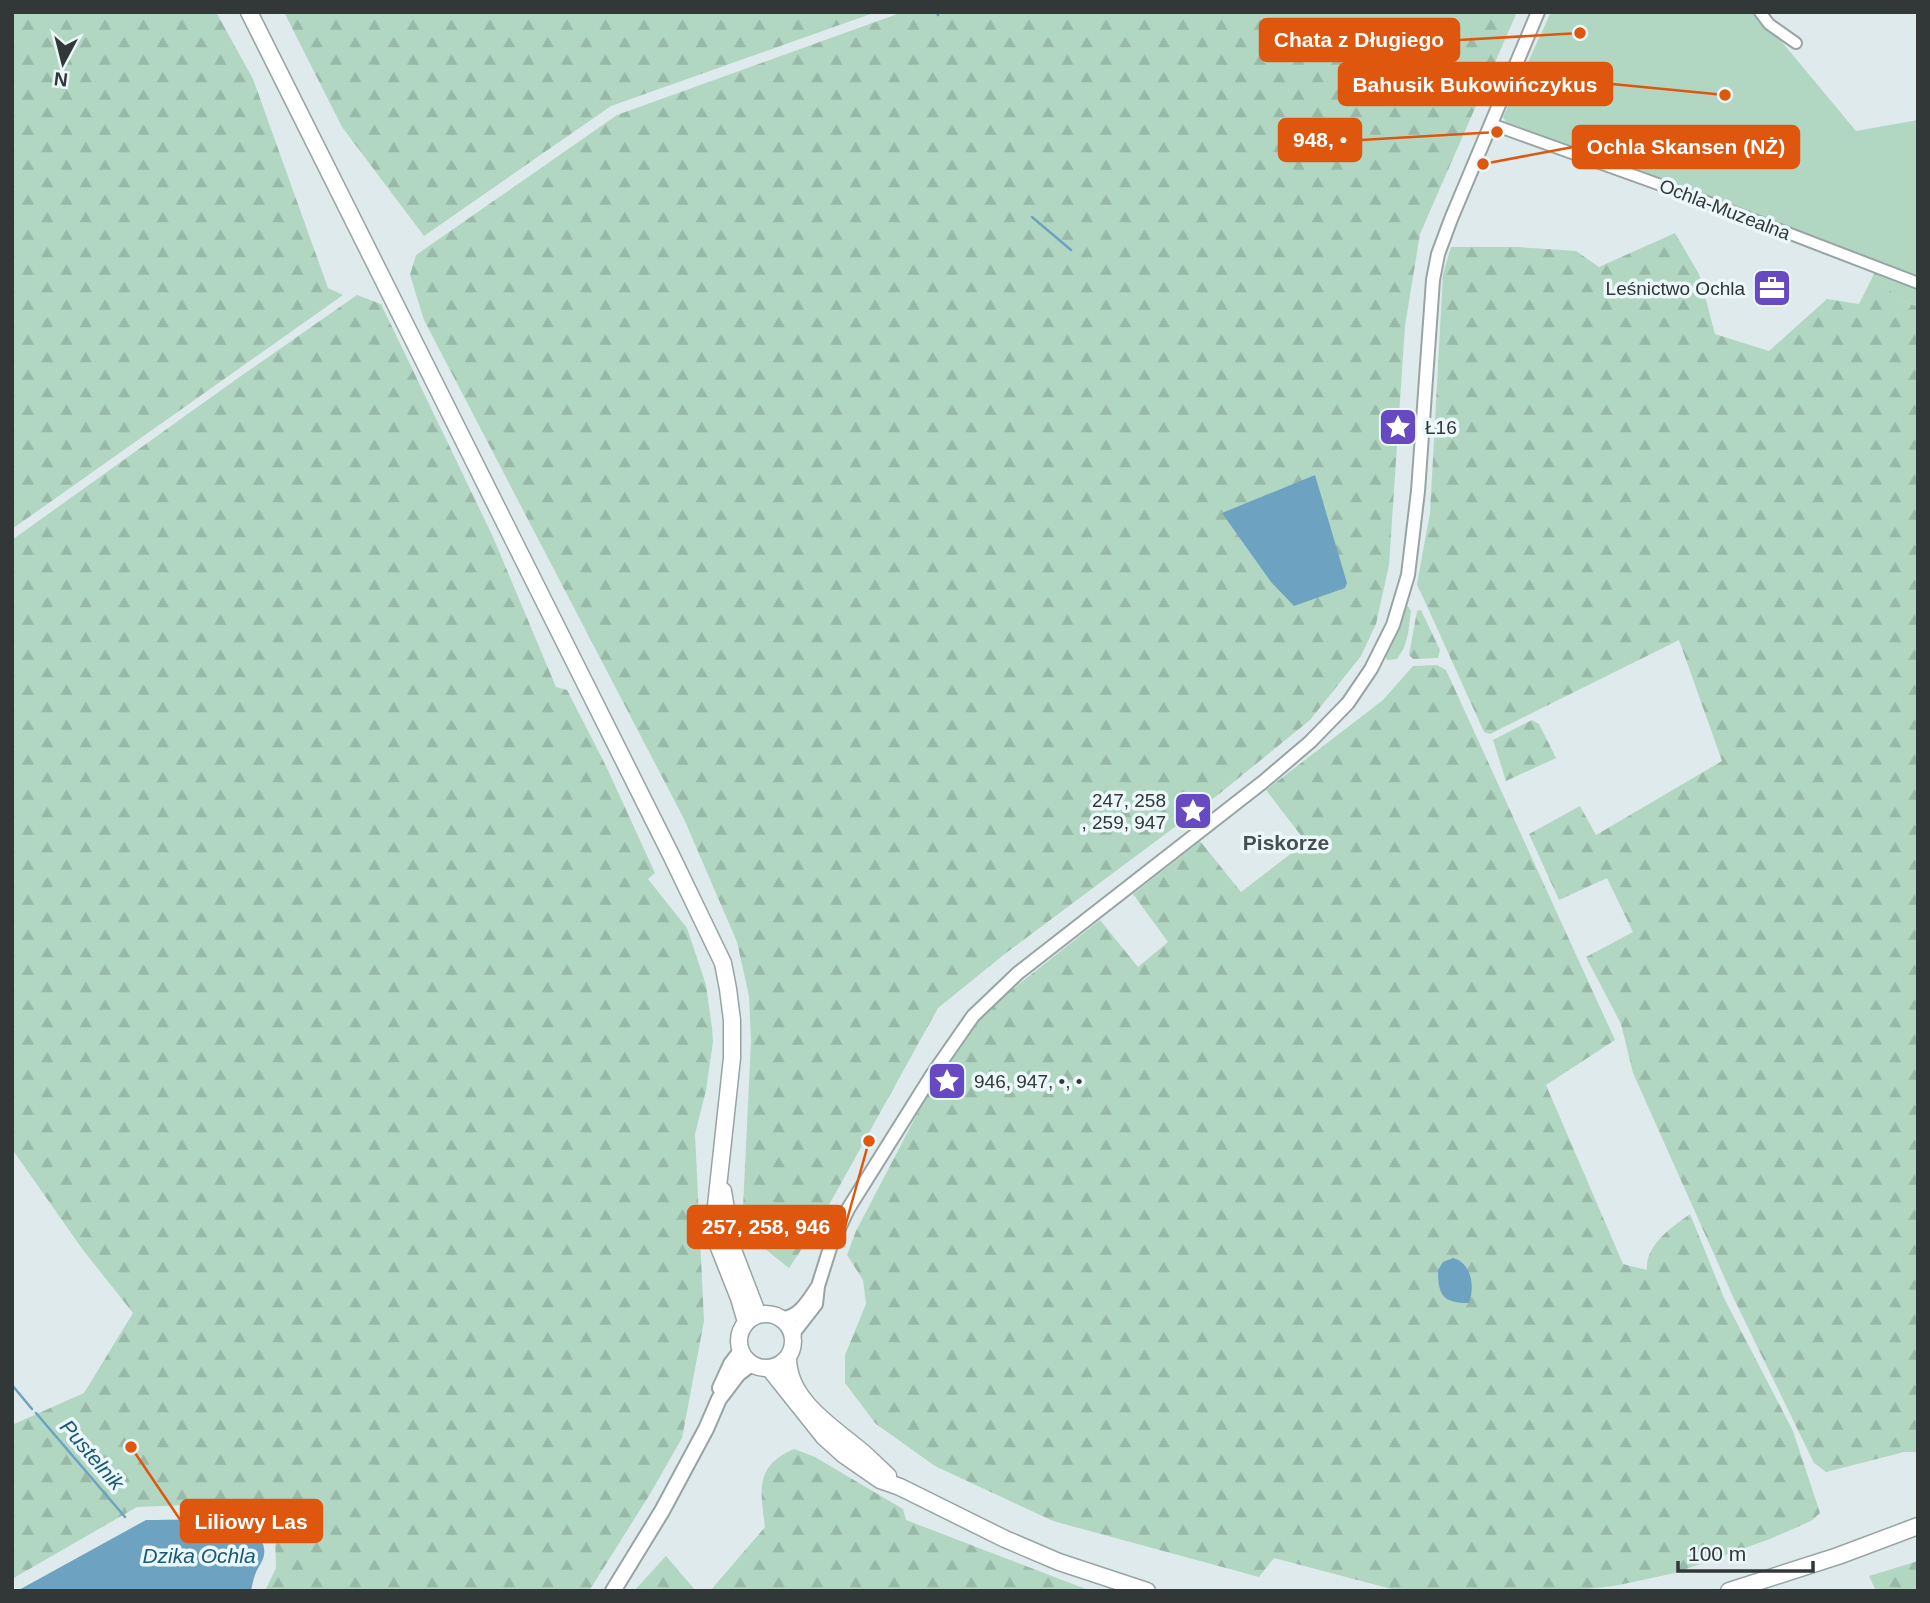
<svg xmlns="http://www.w3.org/2000/svg" width="1930" height="1603" font-family="Helvetica,sans-serif">
<style>
.green{fill:#b1d7c3}
.forest{fill:url(#forest-firs)}
.water{fill:#6ea2c1}
.lines{fill:none;stroke-linecap:round;stroke-linejoin:round}
.stream{stroke:#6ea2c1;stroke-width:2.5}
.minor-casing{stroke:#98a4a4;stroke-width:14}
.tertiary-casing{stroke:#98a4a4;stroke-width:16}
.secondary-casing{stroke:#98a4a4;stroke-width:18}
.primary-casing{stroke:#98a4a4;stroke-width:19}
.minor{stroke:#fff;stroke-width:10}
.tertiary{stroke:#fff;stroke-width:12}
.secondary{stroke:#fff;stroke-width:14}
.primary{stroke:#fff;stroke-width:16}
.labels{text-anchor:middle;stroke-width:7;stroke-linejoin:round;paint-order:stroke}
.street-label{font-size:19px;fill:#323737;stroke:#ebf7f8}
.poi-label{font-size:19px;fill:#323737;stroke:#ebf7f8;text-anchor:end}
.neighbourhood-label{font-size:21px;font-weight:bold;fill:#455050;stroke:#ebf7f8}
.water-label{font-size:21px;font-style:italic;fill:#1a5979;stroke:#ebf7f8}
.leader{fill:none;stroke:#df570e;stroke-width:2.5}
.callout-dot{fill:#df570e;stroke:#ebf7f8;stroke-width:2.5}
.callout{fill:#df570e;stroke:#df570e;stroke-width:2.5}
.callout-label{font-size:21px;text-anchor:middle;font-weight:bold;fill:#fff}
</style>
<defs>
<pattern id="forest-firs" width="22" height="20" patternUnits="userSpaceOnUse" patternTransform="scale(1.75)"><rect width="22" height="20" fill="#b1d7c3"/><path d="M5 1l3.5 6h-7zM16 11l3.5 6h-7z" fill="#99b9a8"/></pattern>
</defs>
<rect width="100%" height="100%" fill="#deeaeb"/>
<path class="green" d="M1551,12H1757L1856,131L1918,120V307C1894,297 1889,299 1884,271L1782,227L1774,220L1769,221L1506,122L1503,117Z
M1408,606L1411,611L1408,634L1404,648L1397,659L1387,660L1384,656L1404,608Z"/>
<path class="forest" d="M12,12H216L253,79L328,288L343,295L12,529Z
M284,12H876L611,106L424,236L342,127Z
M903,12H1517L1420,234L1405,326L1389,565L1376,624L1361,656L1310,720L1219,794L1006,953L938,1008L819,1223L789,1268L755,1241L743,1208L751,1041L749,996L737,942L684,819L424,320L410,275L416,255L617,115Z
M1675,233L1699,274L1715,334L1769,351L1827,299L1859,304L1876,270L1885,274C1889,298 1897,298 1918,307V1452H1904L1826,1472L1814,1463L1734,1299L1633,1073L1621,1024L1586,957L1633,932L1607,878L1559,900L1529,834L1580,806L1596,835L1722,761L1679,640L1490,734L1484,732L1417,584L1430,513L1443,274L1451,247H1518L1576,251L1599,267Z
M357,295L381,304L493,537L556,687L567,690L606,766L655,873L648,879L687,928L706,985L712,1028L713,1042L706,1090L695,1134L704,1321L682,1438L650,1494L589,1591H265L276,1568L275,1533L255,1514L210,1504L137,1507L12,1579V1425L84,1393L133,1313L83,1250L12,1149V540L224,388Z
M1421,610L1440,650L1438,658L1413,659L1409,655L1417,611Z
M1437,665L1446,670L1615,1040L1546,1085L1623,1264L1647,1270C1645,1245 1672,1227 1690,1214L1724,1298L1793,1431L1820,1513L1811,1521L1770,1539L1675,1573L1614,1586L1571,1591H1399L1274,1558L1259,1577L1053,1521L935,1466L876,1424L845,1383V1355L866,1304L863,1280L847,1255L856,1231L961,1030L1100,920L1138,967L1168,942L1133,894L1200,841L1241,892L1306,842L1266,790L1383,700L1413,666Z
M1532,720L1539,724L1556,758L1506,781L1493,740Z
M794,1449L815,1457L903,1509L906,1520L1091,1591H710L765,1527C760,1489 755,1466 794,1449Z
M666,1556L696,1591H634Z
M1918,1561V1591H1876L1869,1576Z"/>
<path class="water" d="M1315,475L1347,583L1345,588L1294,606L1271,582L1222,513Z
M1453,1258C1472,1263 1475,1287 1469,1303C1443,1303 1438,1296 1438,1270L1443,1262Z
M146,1520C173,1521 270,1512 264,1555C263,1562 257,1568 255,1575C253,1580 252,1586 251,1591H17Z"/>
<g class="lines">
<path class="stream" d="M937,12L938,15
M1032,217L1071,250
M12,1385L32,1409
M36,1413L125,1517"/>
<g class="minor-casing">
<path id="minor" d="M1760,12L1769,24L1796,43
M1491,124L1694,197L1918,283"/>
</g>
<g class="tertiary-casing">
<path id="tertiary" d="M782,1318C799,1318 809,1299 818,1286
M794,1337L795,1331L816,1304L818,1286L830,1248L848,1209L932,1075L973,1016L1018,973L1263,782L1310,742L1348,703L1371,669L1393,625L1408,575L1418,491L1433,280L1438,254L1451,219L1538,12"/>
</g>
<g class="secondary-casing">
<path id="secondary" d="M720,1388L731,1364L741,1351
M613,1591L662,1511L706,1429L719,1399L738,1374L751,1364"/>
</g>
<g class="primary-casing">
<path id="primary" d="M249,12L671,855L723,963L728,989L732,1020V1058L715,1215L718,1245L739,1298L746,1322
M723,1191L733,1250L758,1315
M739 1341a27 27 0 1 1 54 0a27 27 0 1 1-54 0Z
M788,1358C788,1398 828,1424 855,1446C867,1455 877,1466 888,1476
M769,1368L824,1437L844,1455L880,1480L900,1487L1005,1539L1059,1562L1147,1591
M1729,1591L1838,1556L1918,1526"/>
</g>
<use href="#minor" class="minor"/>
<use href="#tertiary" class="tertiary"/>
<use href="#secondary" class="secondary"/>
<use href="#primary" class="primary"/>
</g>
<defs>
<g id="office-square" transform="scale(2.0125)"><rect x="-9" y="-9" width="18" height="18" rx="4" fill="#6749c2" stroke="#ebf7f8"/><path d="M-6-3h4V-5.5h4V-3h4V5H-6ZM-1-4.5V-3h2v-1.5ZM-6 0V1H6V0Z" fill="#fff"/></g>
<g id="sight-square" transform="scale(2.0125)"><rect x="-9" y="-9" width="18" height="18" rx="4" fill="#6749c2" stroke="#ebf7f8"/><path d="M0-6L1.8-2.2L6-1.7L2.9 1.2L3.7 5.4L0 3.3L-3.7 5.4L-2.9 1.2L-6-1.7L-1.8-2.2Z" fill="#fff"/></g>
</defs>
<g fill-rule="evenodd">
<use href="#office-square" x="1772" y="288"/>
<use href="#sight-square" x="1398" y="427"/>
<use href="#sight-square" x="1193" y="811"/>
<use href="#sight-square" x="947" y="1081"/>
</g>
<g class="labels">
<g class="street-label">
<text transform="translate(1725 209) rotate(21)" y="7">Ochla-Muzealna</text>
</g>
<g class="poi-label">
<text x="1745" y="295">Leśnictwo Ochla</text>
<text x="1425" y="434" text-anchor="start">Ł16</text>
<text x="1166" y="807">247, 258<tspan x="1166" dy="22">, 259, 947</tspan></text>
<text x="974" y="1088" text-anchor="start">946, 947, •, •</text>
</g>
<g class="neighbourhood-label">
<text x="1286" y="850">Piskorze</text>
</g>
<g class="water-label">
<text transform="translate(92 1455) rotate(49)" y="7">Pustelnik</text>
<text x="199" y="1563">Dzika Ochla</text>
</g>
</g>
<path class="leader" d="M1580 33L1459 40M1725 95L1612 84M1497 132L1361 140M1483 164L1573 147M869 1141L845 1227M131 1447L181 1521"/>
<g class="callout-dot">
<circle cx="1580" cy="33" r="7"/>
<circle cx="1725" cy="95" r="7"/>
<circle cx="1497" cy="132" r="7"/>
<circle cx="1483" cy="164" r="7"/>
<circle cx="869" cy="1141" r="7"/>
<circle cx="131" cy="1447" r="7"/>
</g>
<g class="callout">
<rect x="1260" y="19" width="199" height="42" rx="7"/>
<rect x="1339" y="63" width="273" height="42" rx="7"/>
<rect x="1279" y="119" width="82" height="42" rx="7"/>
<rect x="1573" y="126" width="226" height="42" rx="7"/>
<rect x="688" y="1206" width="157" height="42" rx="7"/>
<rect x="181" y="1500" width="141" height="42" rx="7"/>
</g>
<g class="callout-label">
<text x="1359" y="47">Chata z Długiego</text>
<text x="1475" y="92">Bahusik Bukowińczykus</text>
<text x="1320" y="147">948, •</text>
<text x="1686" y="154">Ochla Skansen (NŻ)</text>
<text x="766" y="1234">257, 258, 946</text>
<text x="251" y="1529">Liliowy Las</text>
</g>
<rect width="1930" height="1603" fill="none" stroke="#323737" stroke-width="28"/>
<g transform="translate(63 63) rotate(187)" stroke="#ebf7f8" stroke-width="5" paint-order="stroke">
<path d="M0-5L12 26L0 18L-12 26Z" fill="#323737"/>
<text y="-10" font-size="19" font-weight="bold" text-anchor="middle" fill="#323737">N</text>
</g>
<path d="M1678 1561v10h135v-10" fill="none" stroke="#323737" stroke-width="3.5"/>
<text x="1688" y="1561" font-size="21" fill="#323737" stroke="#ebf7f8" stroke-width="5" paint-order="stroke">100 m</text>
</svg>
